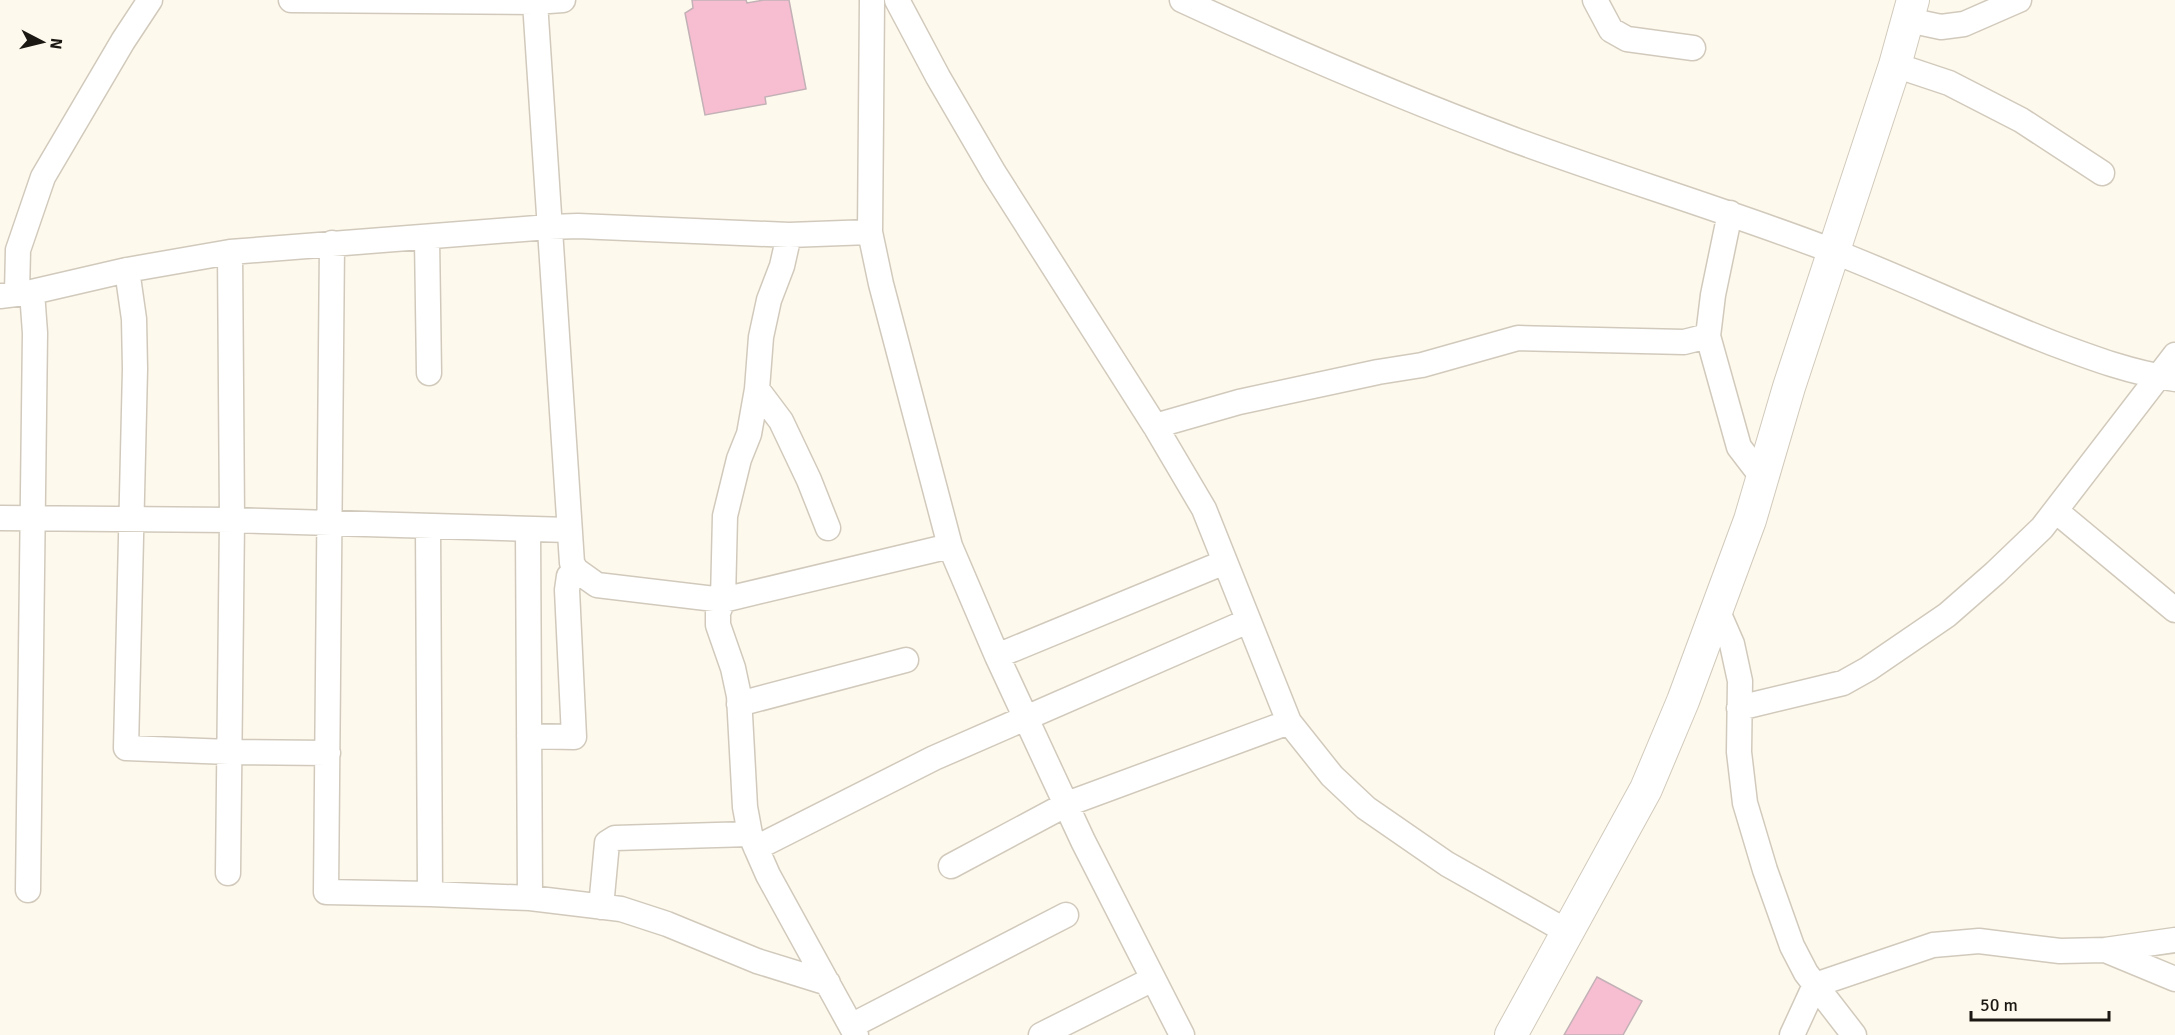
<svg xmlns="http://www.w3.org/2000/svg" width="2175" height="1035" font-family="Signika,sans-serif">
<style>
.building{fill:#f7bdd0;stroke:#c2b1b6;stroke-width:1.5}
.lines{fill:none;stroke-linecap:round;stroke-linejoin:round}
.minor-casing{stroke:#d1cabc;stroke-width:27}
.major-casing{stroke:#d1cabc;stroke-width:34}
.minor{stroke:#fff;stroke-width:24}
.major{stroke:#fff;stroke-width:32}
</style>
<rect width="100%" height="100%" fill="#fef9ed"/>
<path class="building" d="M692,0H746L747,3L764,0H789L806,89L765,97L766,104L705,115L685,13L693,8Z
M1597,977L1642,1001L1623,1035H1564Z"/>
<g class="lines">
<g class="minor-casing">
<path id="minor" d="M291,0L535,2L563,0
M872,0L870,232L881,284L950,546L997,656L1083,841L1182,1035
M897,0L938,77L994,173L1155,426L1204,509L1289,722L1332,776L1366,808L1447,864L1566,931
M1182,0C1290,50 1400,97 1512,139C1618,178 1725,210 1830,250C1905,279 1977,314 2052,343C2092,358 2132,373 2175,379
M1595,0L1611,30L1627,39L1693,48
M535,2L572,563L576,570L597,585L723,600L950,546
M1908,20L1941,27L1964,24L2019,0
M1895,65L1949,83L2021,120L2102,173
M1730,213L1713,295L1708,336L1739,447L1762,477
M789,235L782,266L769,300L761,337L757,389L749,434L739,459L725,516L723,600L718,613V625L733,668L739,696L745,807L750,834L768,875L856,1035
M427,238L429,373
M332,243L326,892L430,894L530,898L621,909L667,924L757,961L828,983
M127,270L134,319L135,369L126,748L229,752L328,753
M17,293L18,250L43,177L123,41L150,0
M0,296L32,292L127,270L230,252L549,227L578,226L789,235L870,232
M757,389L781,421L809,480L828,528
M1155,426L1239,402L1378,372L1422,365L1518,338L1684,342L1708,336
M2056,511L2175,610
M0,518L232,520L569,530
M428,526L430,894
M528,529L530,898
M1718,612L1732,644L1740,681L1739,752L1745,803L1765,870L1792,946L1806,973L1854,1035
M997,656L1225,562
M739,704L906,660
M1739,708L1843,683L1868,669L1947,615L1995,573L2042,528L2175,355
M529,736L574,737L567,590L569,576L576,570
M756,848L934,758L1248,621
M951,866L1067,804L1289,722
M228,873L232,520L230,252
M28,890L35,333L32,292
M601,907L607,843L615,838L750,834
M2105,950L2175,979
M851,1026L1066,915
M1041,1035L1153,979
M1792,1035L1815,985L1933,945L1979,941L2060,951L2105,950L2175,940"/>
</g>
<g class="major-casing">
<path id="major" d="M1511,1035L1646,789L1683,701L1750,520L1789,387L1895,65L1913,0"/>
</g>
<use href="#minor" class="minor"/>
<use href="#major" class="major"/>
</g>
<g transform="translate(42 42) rotate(97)" stroke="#fef9ed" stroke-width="4.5" paint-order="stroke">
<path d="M0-4.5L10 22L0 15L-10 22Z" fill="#1b1813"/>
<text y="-9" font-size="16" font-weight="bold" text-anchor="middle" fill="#1b1813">N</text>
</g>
<path d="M1971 1011v9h138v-9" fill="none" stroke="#1b1813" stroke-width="3"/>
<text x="1980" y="1011" font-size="18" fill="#1b1813" stroke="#fef9ed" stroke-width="4.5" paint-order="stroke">50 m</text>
</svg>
